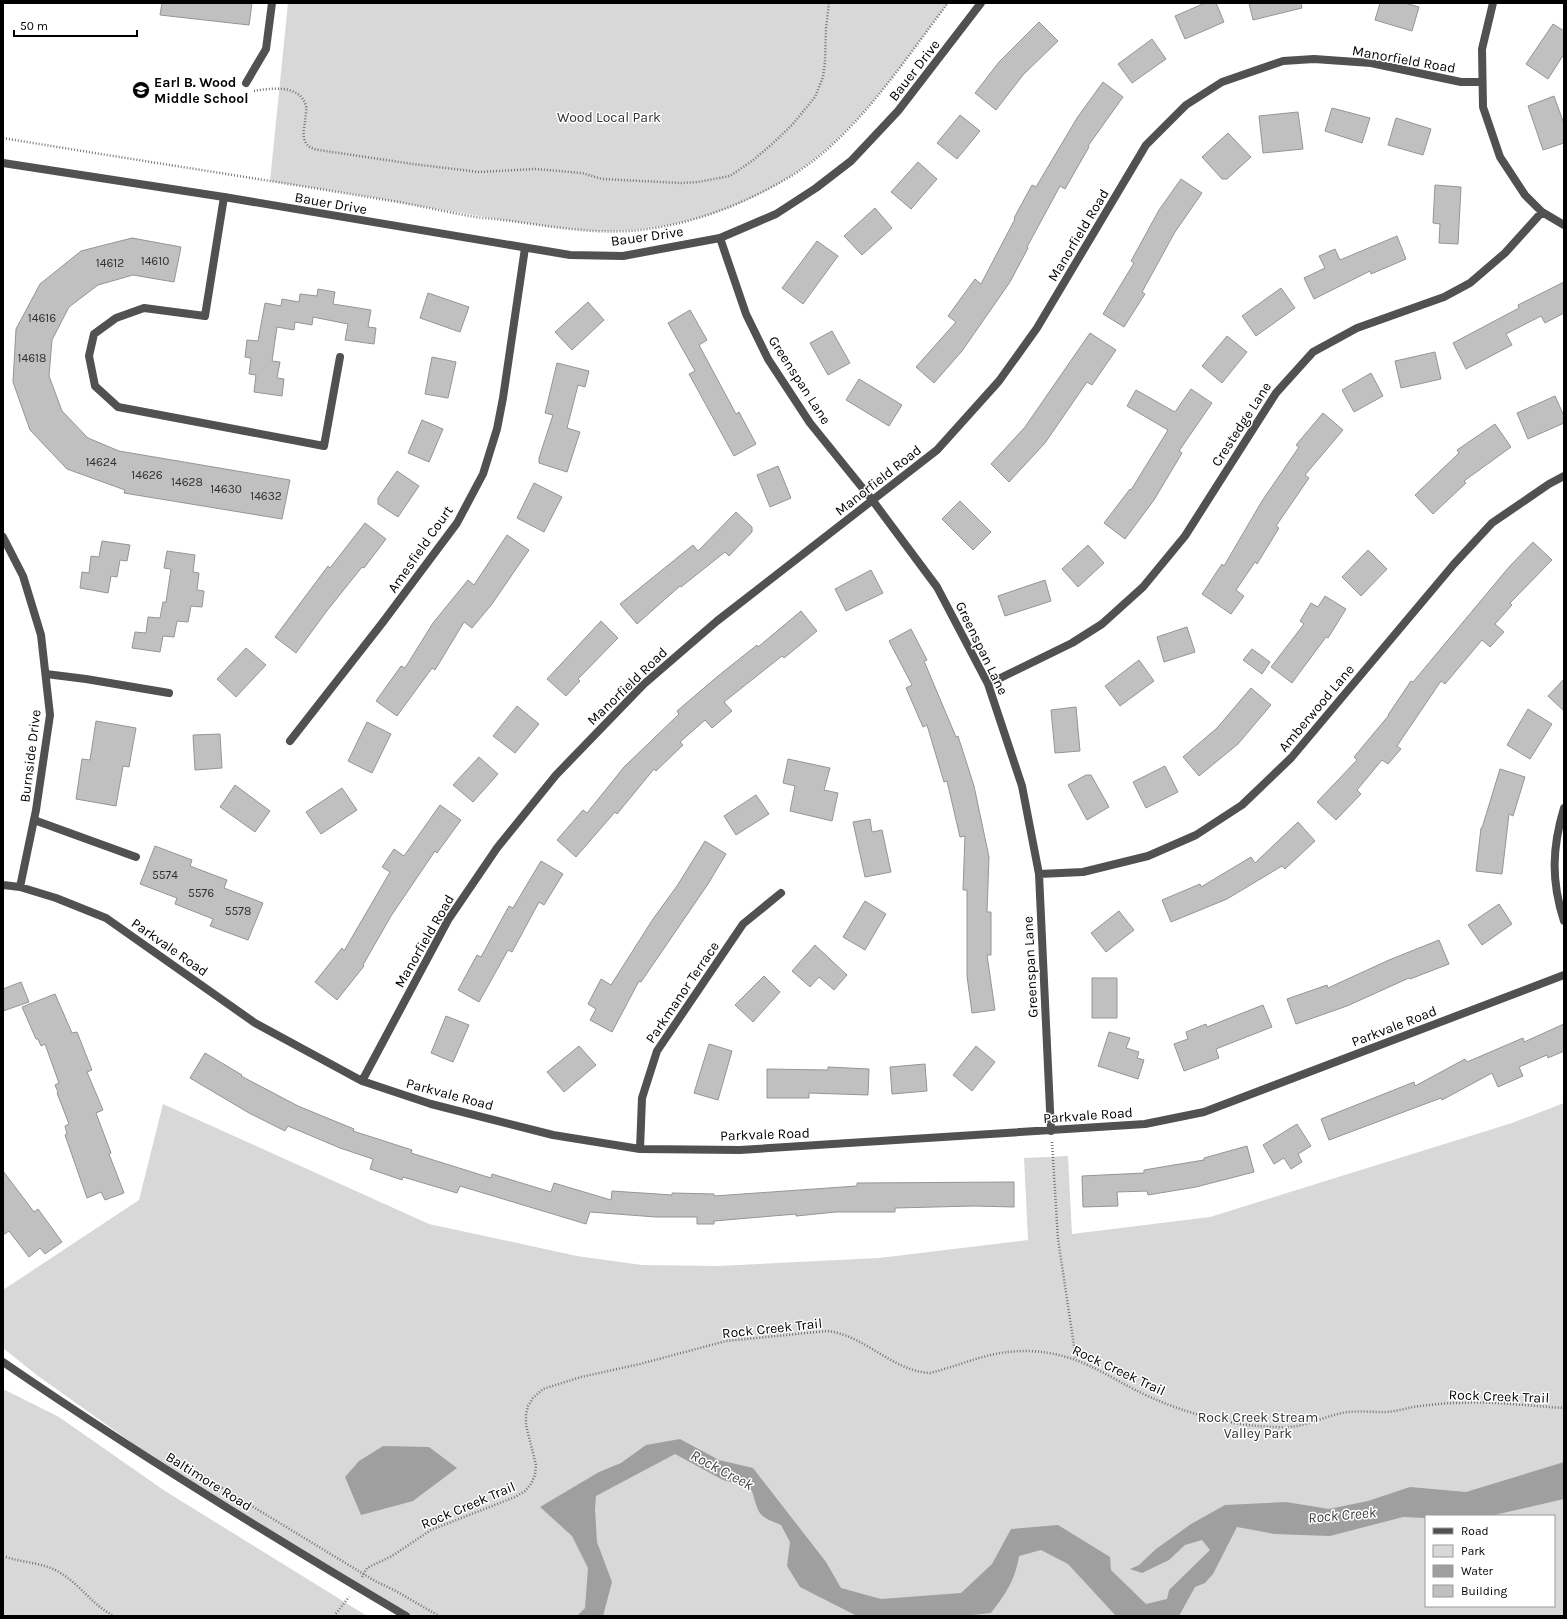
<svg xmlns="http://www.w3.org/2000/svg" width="1567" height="1619" font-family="Karla,sans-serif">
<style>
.green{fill:#d8d8d8;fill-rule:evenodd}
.water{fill:#9f9f9f}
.building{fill:#c0c0c0;stroke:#959595}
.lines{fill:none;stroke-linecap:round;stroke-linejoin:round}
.path{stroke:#737373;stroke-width:2.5;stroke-dasharray:1 2;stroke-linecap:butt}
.service{stroke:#515151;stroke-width:8}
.minor{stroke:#515151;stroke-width:8}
.tertiary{stroke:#515151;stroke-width:8}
.labels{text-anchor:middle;stroke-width:3;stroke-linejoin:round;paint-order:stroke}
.number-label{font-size:12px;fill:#303030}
.street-label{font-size:14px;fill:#000;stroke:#fff}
.poi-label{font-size:14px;font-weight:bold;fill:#000;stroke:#fff;text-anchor:start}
.park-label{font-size:14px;fill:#2f2f2f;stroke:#fff}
.water-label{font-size:15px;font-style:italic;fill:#404040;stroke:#fff}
</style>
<rect width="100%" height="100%" fill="#fff"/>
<path class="green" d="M288,3H948C908,56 870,114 818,156C765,200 698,225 630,230C595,233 560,228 526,223C490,218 455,212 419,206C369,196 320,189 270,181Z
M1564,1103V1616H409L142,1450L38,1376L3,1348V1290L139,1200L163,1104L429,1224L577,1256L642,1265L718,1266L879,1258L1028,1240L1024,1158L1068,1156L1072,1234L1210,1217L1512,1123ZM1426,1516H1554V1606H1426Z
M3,1389L59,1417L165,1491L367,1616H3Z"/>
<path class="water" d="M680,1439L719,1460L753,1468L826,1562L841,1588L881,1599L961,1593L992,1564L1011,1529L1058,1525L1110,1557L1111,1570L1146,1604L1167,1599L1169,1590L1210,1550L1202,1540L1185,1545L1169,1560L1142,1573L1130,1569L1139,1565L1156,1549L1191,1524L1225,1505L1286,1502L1329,1509L1368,1501L1410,1487L1466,1492L1564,1462V1499L1490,1516H1426V1518L1403,1517L1330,1536L1274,1534L1237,1527L1213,1574L1205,1583L1195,1587L1179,1616H1116L1068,1564L1041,1550L1019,1556C1015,1581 1006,1593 991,1613L964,1616L855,1615L800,1587L787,1566L790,1542L781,1525C757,1516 759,1514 752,1491L741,1485L723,1480L675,1454L596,1496L595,1509L597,1542L612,1582L603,1616H577L585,1608L588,1568L572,1536L540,1507L599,1472L621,1463L646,1445Z
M383,1446L429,1447L457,1468L413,1501L361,1515L345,1477L359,1461Z"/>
<path class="building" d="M162,3H252L249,25L160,15Z
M1205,3H1216L1224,22L1185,39L1175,16Z
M1249,3H1301L1302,8L1253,20Z
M1380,3H1405L1419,7L1412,31L1375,20Z
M1039,22L1058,41L1023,75L996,110L975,93L999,62Z
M1553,24L1564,31V54L1548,79L1526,64Z
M1152,39L1166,59L1132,83L1118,64Z
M1103,82L1123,97L1088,146L1089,147L1065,189L1060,186L1027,247L1028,248L1010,282L962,351L934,383L916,367L956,322L948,316L975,279L981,284L1015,219L1014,218L1032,185L1036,187L1077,118Z
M1554,96L1564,124V143L1543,150L1528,106Z
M1332,108L1370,118L1362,143L1325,131Z
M1298,112L1303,149L1263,153L1259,116Z
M960,115L980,131L957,159L937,143Z
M1396,118L1431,129L1423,155L1388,145Z
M1228,133L1251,157L1227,179H1222L1202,157Z
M918,162L937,179L911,209L891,192Z
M1181,179L1202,193L1175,232L1142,292L1145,294L1124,327L1103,314L1134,263L1131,261L1159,210Z
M1435,185L1461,187L1458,244L1439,243L1440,224L1433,223Z
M875,208L892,228L862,255L844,236Z
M1397,236L1406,259L1371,274L1370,271L1314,299L1304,278L1325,268L1319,256L1335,249L1340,260Z
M132,238L181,247L174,282L133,275L98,285L69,307L52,340L49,376L62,411L88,438L119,451L290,480L282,519L124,493L125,490L67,469L30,430L13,382L16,329L40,284L81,251Z
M817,241L838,256L803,304L782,288Z
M1564,282V313L1545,323L1541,316L1506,334L1512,345L1466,369L1453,343L1519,308L1518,305Z
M1281,288L1295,308L1256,336L1242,316Z
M318,289L335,292L333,304L371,310L368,327L376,328L374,344L345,340L348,324L313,317L312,325L295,322L294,330L277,327L272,361L280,362L277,378L284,379L282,396L254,392L256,375L249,374L251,358L245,357L247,340L258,341L265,303L281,306L282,299L299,302L300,294L317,296Z
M428,293L469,307L460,332L420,318Z
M588,302L604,320L572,350L555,332Z
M690,310L707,340L699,345L736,414L739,412L756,444L734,456L689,374L695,371L668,323Z
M832,331L850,363L828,375L810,343Z
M1090,333L1116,350L1092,385L1087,382L1045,443L1009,482L991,464L1025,427Z
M1227,336L1247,352L1222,383L1202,366Z
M1435,352L1441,379L1401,388L1395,361Z
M432,357L456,362L448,398L425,394Z
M557,363L589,371L585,387L578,385L567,428L580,432L567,472L539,463V458L553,415L545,413Z
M1371,373L1383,396L1354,412L1342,390Z
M859,379L902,405L889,426L846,400Z
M1191,389L1212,403L1179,451L1182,453L1154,500L1125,539L1104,523L1130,489L1131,490L1168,430L1127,406L1136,390L1175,412Z
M1555,396L1564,416V423L1528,439L1517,413Z
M1323,413L1343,430L1305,475L1309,478L1276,526L1279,528L1257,564L1255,562L1236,590L1244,596L1231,614L1202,594L1222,564L1224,566L1262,501L1299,447L1296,445Z
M422,420L443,429L429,462L408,453Z
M1495,424L1511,447L1464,481L1466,483L1433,514L1415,495L1459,453L1457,450Z
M778,466L791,498L770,507L757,475Z
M397,471L419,486L398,517L378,504V498Z
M534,483L562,497L544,532L517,518Z
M960,501L991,532L973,550L942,519Z
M736,512L752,527V532L729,556L725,552L681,587L680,586L637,624L620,604L693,545L698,551Z
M365,523L386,539L364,568L362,567L326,612L296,653L275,637L328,566L330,568Z
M507,535L529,550L492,604L472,628L464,622L435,670L432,668L397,716L376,701L401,666L405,668L433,623L468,580L474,585Z
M102,541L130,545L127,561L120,560L117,577L111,576L108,593L80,588L82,572L89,573L91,556L99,557Z
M1533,542L1552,560L1510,603L1512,605L1495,624L1504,632L1490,647L1482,640L1445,684L1441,681L1397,746L1401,749L1388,764L1382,760L1357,790L1361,794L1336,820L1317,802L1357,760L1354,757L1389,715H1388L1411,681L1413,682L1509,567Z
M1088,545L1104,563L1078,587L1062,569Z
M1368,550L1387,569L1361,596L1342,577Z
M167,551L195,555L193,572L199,573L197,590L204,591L202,607L191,606L188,622L177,621L174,637L163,636L160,652L132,648L135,632L146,633L148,617L160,618L163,602H166L171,569L164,568Z
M871,570L883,593L846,611L835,589Z
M1045,580L1051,601L1005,616L998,596Z
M1325,596L1346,609L1328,638L1326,637L1292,683L1271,667L1304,624L1300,621L1311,603L1318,607Z
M801,611L817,631L784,658L782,656L724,702L732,711L712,728L705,720L680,742L683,745L656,771L654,769L617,814L615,812L576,857L557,840L583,810L587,813L624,767L679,714L677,711L718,676L757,645L758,647Z
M601,621L618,638L578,679L580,681L566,696L547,679Z
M1187,627L1195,652L1164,662L1157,637Z
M911,629L927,660L924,661L956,737L958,736L974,786L989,857L987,912H991V955H987L995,1010L972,1013L967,976V890H963L965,836L960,837L947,781L944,782L927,725L923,727L906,688L912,685L889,641Z
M246,648L266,665L236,697L217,679Z
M1252,649L1270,662L1262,674L1243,660Z
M1139,660L1154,681L1120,706L1105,686Z
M1564,679V711L1548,696Z
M1251,688L1271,705L1238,744L1199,776L1183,757L1217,728Z
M517,706L539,724L515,753L493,736Z
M1076,707L1080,751L1055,753L1051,710Z
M1528,709L1552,724L1530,759L1507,745Z
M96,721L136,728L129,767L123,766L116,806L76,799L82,759L90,760Z
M367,722L391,734L372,773L348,761Z
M220,734L222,768L195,770L193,735Z
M479,757L498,774L473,802L453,785Z
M788,759L830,768L824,790L838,793L832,821L790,811L795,786L783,783Z
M1165,766L1178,792L1146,808L1133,782Z
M1500,769L1525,777L1513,816L1509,814L1502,874L1476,871L1481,828H1482Z
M1086,775H1091L1109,807L1087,820L1068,785Z
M235,785L270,811L255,832L220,807Z
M342,788L357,810L321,834L306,812Z
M756,795L769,814L736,835L724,816Z
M440,805L461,820L437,853L435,851L391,916L363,965L364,966L337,1000L315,982L342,948L344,951L390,872L382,867L394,849L404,856Z
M870,819L872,832L882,830L891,872L865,877L853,822Z
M1298,822L1315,841L1285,869L1282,866L1227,899L1171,922L1162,900L1200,884L1201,887L1251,857L1255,863Z
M705,841L726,854L708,884L641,982L639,981L612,1032L590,1020L596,1009L588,1004L601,979L611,985L653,919L677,886Z
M155,846L192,860L190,866L227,880L224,888L263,903L248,940L210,926L213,919L175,904L177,898L140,884Z
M541,861L563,874L544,905L539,902L512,952L508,950L479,1002L458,990L477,955L481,957L509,906L513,908Z
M865,901L886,914L865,950L843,937Z
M1499,904L1512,924L1482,945L1468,925Z
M1119,911L1134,930L1106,952L1091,933Z
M1439,940L1449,964L1410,979L1409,978L1347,1006L1296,1024L1287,999L1327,985L1328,988L1389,960Z
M815,945L847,975L834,990L819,977L810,987L792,971Z
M764,976L780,992L753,1022L735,1005Z
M1092,978H1117V1018H1092Z
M21,982L29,1002L3,1011V989Z
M55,994L72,1033L77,1032L92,1070L87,1072L103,1110L96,1113L111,1153L109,1154L124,1193L105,1200L101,1192L87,1198L65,1135L67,1134L65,1126L69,1124L57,1093L58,1092L55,1085L59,1083L45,1044L41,1046L38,1039H36L22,1007Z
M1263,1005L1272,1027L1216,1049L1219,1058L1184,1071L1174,1044L1188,1039L1186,1032L1206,1024L1207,1027Z
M446,1016L469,1025L453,1062L431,1053Z
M1564,1024V1051L1548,1058L1547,1055L1519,1067L1523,1076L1498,1087L1492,1073L1442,1100L1441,1098L1329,1140L1321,1119L1414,1082L1415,1086L1465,1059L1467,1062L1523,1038L1524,1042Z
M1109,1032L1130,1038L1126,1048L1139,1052L1137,1058L1144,1060L1138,1079L1098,1066Z
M709,1044L732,1051L718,1100L694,1093Z
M579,1046L596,1065L564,1092L547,1072Z
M976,1046L995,1062L972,1091L953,1075Z
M205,1053L242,1075L241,1076L298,1106L354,1129L353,1131L412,1150L411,1153L491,1178L492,1174L551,1192L554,1183L611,1200L612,1191L672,1195V1193L714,1194V1196L857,1186V1183L1014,1182V1207L974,1206L895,1208V1212H836L796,1216V1214L714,1221V1224H697V1217H656L590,1212L586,1224L460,1186L457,1193L403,1177L402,1180L370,1169L373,1159L340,1148L288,1126L285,1131L249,1113L190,1078Z
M925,1064L927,1091L892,1094L890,1067Z
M828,1067L869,1069L868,1095L809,1093V1098H767V1069L828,1070Z
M1297,1124L1311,1146L1298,1154L1302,1162L1291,1169L1284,1158L1274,1164L1263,1145Z
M1247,1146L1254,1172L1196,1187L1148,1195L1147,1191L1117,1192L1118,1206L1083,1207L1082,1176L1144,1173V1170L1204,1160V1158Z
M3,1171L34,1212L38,1209L62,1242L45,1254L40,1248L29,1257L9,1231L3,1235Z"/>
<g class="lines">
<path class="path" d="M254,91C271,88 300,84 306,106C307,111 305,117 305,122C304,128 302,137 306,143C309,148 314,149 319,150L413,164L479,172L535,169L582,173L602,179L681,183L698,182L730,176L752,161L771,145L792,125L815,97L823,77L825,62L826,28L829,3
M3,138C129,159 255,178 380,199C414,204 448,213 483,218C497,219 511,221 525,223C559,228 594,233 629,231C685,227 738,207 786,179C853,141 902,63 948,3
M1052,1142L1058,1239L1076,1359
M204,1477L375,1581L396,1591L439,1616
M3,1556C22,1563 42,1562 59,1572C80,1584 92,1605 114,1616
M362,1577L367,1568L392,1556L431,1530L515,1497L525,1491L531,1484L535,1475L536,1465L526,1425V1415L528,1406L533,1398L543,1389L581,1377L640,1364L726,1341L827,1331C865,1335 892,1371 930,1373C966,1364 990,1350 1029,1351C1081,1353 1106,1377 1150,1397C1183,1412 1222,1423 1258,1426C1271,1427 1285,1428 1297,1426C1314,1423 1331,1414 1348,1412C1360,1411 1372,1412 1384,1412C1394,1412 1404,1409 1413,1407C1428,1405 1444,1403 1459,1403C1494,1401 1529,1406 1564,1408
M334,1616L349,1597"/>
<path class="service" d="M246,83L266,49L272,3
M46,674L86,679L169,693
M34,820L136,857"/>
<path class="minor" d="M1493,3L1482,49L1483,107L1500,157L1525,195L1542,212L1564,225
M224,197L205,316L144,308L116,318L94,334L89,356L95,386L118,407L324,446L340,357
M720,238L746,314L768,359L810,423L873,501L937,587L988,684L1022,786L1039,874L1051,1131
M3,537L23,576L41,635L50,715L36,810L20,887
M988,684L1072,643L1102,624L1143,587L1185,536L1276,393L1313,352L1357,328L1444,297L1470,283L1505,253L1542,212
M290,741L383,622L457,523L483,474L497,429L503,398L525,248
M1564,808C1552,848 1551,881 1564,921
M1039,874L1083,872L1148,856L1196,835L1242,805L1291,758L1454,564L1492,523L1549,484L1564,476
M3,885L20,887L56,898L106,918L255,1023L362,1081L431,1104L553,1135L640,1149L740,1150L1145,1124L1204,1112L1564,975
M362,1081L448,920L497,848L556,775L644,684L717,621L937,450L999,381L1037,328L1146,145L1186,105L1222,82L1283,61L1314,59L1371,63L1461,82H1482
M640,1149L642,1098L657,1051L743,924L781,893"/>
<path class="tertiary" d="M3,163L224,197L570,255L623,256L720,238L776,214L816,188L851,161L898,111L981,3
M3,1362C134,1452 269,1535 406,1616"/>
</g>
<defs>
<g id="school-disc" transform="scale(0.9)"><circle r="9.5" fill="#000" stroke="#fff"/><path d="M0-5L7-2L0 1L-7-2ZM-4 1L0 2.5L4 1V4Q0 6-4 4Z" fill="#fff"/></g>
</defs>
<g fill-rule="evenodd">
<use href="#school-disc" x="141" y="90"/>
</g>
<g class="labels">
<g class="number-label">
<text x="155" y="265">14610</text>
<text x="110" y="267">14612</text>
<text x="42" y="322">14616</text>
<text x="32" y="362">14618</text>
<text x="101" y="466">14624</text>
<text x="147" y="479">14626</text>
<text x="187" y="486">14628</text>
<text x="226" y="493">14630</text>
<text x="266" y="500">14632</text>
<text x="165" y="879">5574</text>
<text x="201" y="897">5576</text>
<text x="238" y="915">5578</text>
</g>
<g class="street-label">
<text transform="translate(1404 59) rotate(10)" y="5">Manorfield Road</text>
<text transform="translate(914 70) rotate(-52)" y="5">Bauer Drive</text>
<text transform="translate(331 203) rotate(10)" y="5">Bauer Drive</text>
<text transform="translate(1078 235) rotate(-59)" y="5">Manorfield Road</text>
<text transform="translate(647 236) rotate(-8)" y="5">Bauer Drive</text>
<text transform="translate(800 380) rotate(57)" y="5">Greenspan Lane</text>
<text transform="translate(1241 424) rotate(-57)" y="5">Crestedge Lane</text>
<text transform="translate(878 480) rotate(-38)" y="5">Manorfield Road</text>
<text transform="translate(420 549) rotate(-55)" y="5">Amesfield Court</text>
<text transform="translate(982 648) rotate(64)" y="5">Greenspan Lane</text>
<text transform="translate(627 686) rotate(-44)" y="5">Manorfield Road</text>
<text transform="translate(1316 708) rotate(-50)" y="5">Amberwood Lane</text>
<text transform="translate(30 756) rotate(-83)" y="5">Burnside Drive</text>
<text transform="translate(424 941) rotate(-60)" y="5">Manorfield Road</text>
<text transform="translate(170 947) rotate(35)" y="5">Parkvale Road</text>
<text transform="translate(1030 967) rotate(-93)" y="5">Greenspan Lane</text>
<text transform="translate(682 992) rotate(-56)" y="5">Parkmanor Terrace</text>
<text transform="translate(1394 1026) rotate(-21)" y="5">Parkvale Road</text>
<text transform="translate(450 1094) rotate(15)" y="5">Parkvale Road</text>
<text transform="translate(1088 1115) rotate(-4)" y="5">Parkvale Road</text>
<text transform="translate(765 1134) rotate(-2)" y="5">Parkvale Road</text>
<text transform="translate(772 1328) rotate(-6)" y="5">Rock Creek Trail</text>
<text transform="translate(1119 1370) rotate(25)" y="5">Rock Creek Trail</text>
<text transform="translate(1499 1396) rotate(2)" y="5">Rock Creek Trail</text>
<text transform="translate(209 1481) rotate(32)" y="5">Baltimore Road</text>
<text transform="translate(468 1505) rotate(-23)" y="5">Rock Creek Trail</text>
</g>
<g class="poi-label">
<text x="154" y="87">Earl B. Wood<tspan x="154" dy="16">Middle School</tspan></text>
</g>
<g class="park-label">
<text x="609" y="122">Wood Local Park</text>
<text x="1258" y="1422">Rock Creek Stream<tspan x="1258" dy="16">Valley Park</tspan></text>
</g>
<g class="water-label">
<text transform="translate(722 1470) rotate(28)" y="5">Rock Creek</text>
<text transform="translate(1342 1515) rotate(-5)" y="5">Rock Creek</text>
</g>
</g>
<rect width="1567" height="1619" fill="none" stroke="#000000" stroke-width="8"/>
<rect x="1425" y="1515" width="130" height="92" fill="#ffffff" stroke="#999999"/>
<rect x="1433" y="1528" width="20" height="6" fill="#515151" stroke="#999999"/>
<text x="1461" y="1535" font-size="12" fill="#000000">Road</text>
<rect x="1433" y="1545" width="20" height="12" fill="#d8d8d8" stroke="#999999"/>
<text x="1461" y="1555" font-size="12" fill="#000000">Park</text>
<rect x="1433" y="1565" width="20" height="12" fill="#9f9f9f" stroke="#999999"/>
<text x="1461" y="1575" font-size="12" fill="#000000">Water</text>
<rect x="1433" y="1585" width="20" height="12" fill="#c0c0c0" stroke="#999999"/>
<text x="1461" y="1595" font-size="12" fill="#000000">Building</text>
<path d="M14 30v6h123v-6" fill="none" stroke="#000000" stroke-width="2"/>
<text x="20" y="30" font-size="12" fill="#000000" stroke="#ffffff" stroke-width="3" paint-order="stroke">50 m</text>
</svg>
